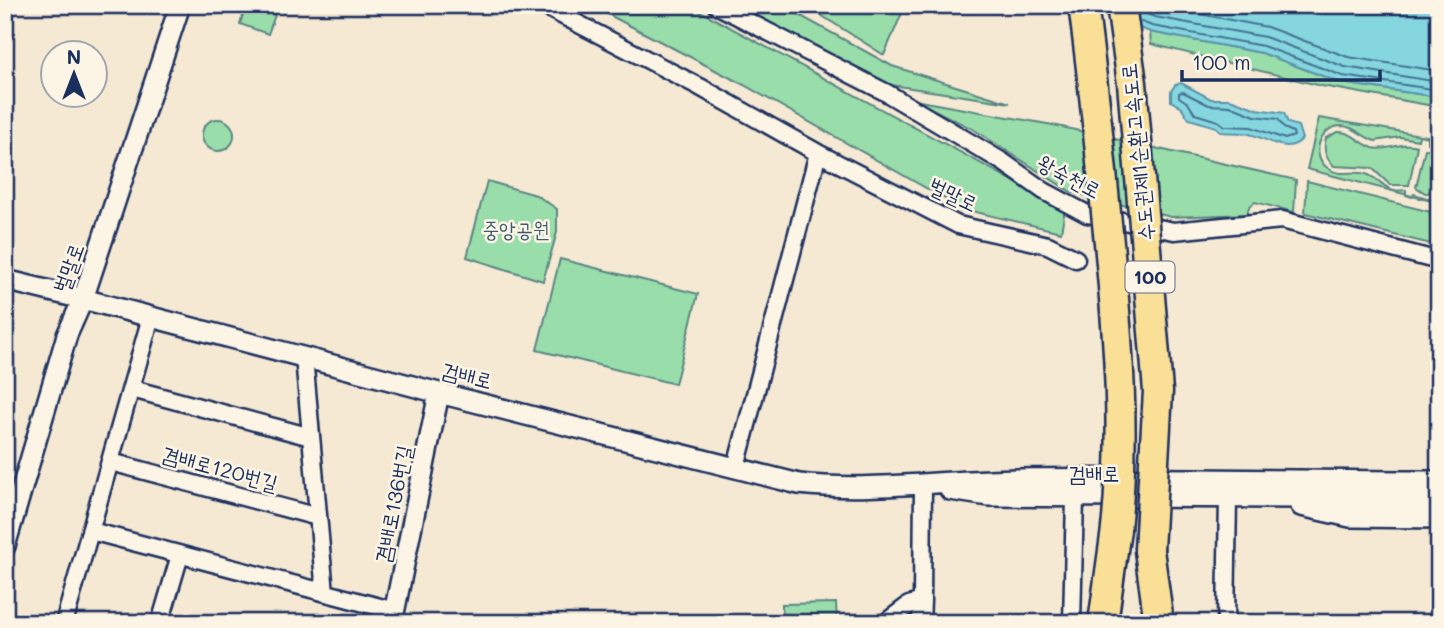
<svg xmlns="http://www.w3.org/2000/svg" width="1444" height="628" font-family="Mali,'Poor Story',sans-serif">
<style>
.green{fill:#99deaa;stroke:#5a8684;stroke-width:2}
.water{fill:#85d6df;stroke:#5b93ab;stroke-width:2}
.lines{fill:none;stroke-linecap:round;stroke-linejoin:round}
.shore{stroke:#457292;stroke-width:2}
.minor-casing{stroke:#1b2f5e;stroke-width:21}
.tertiary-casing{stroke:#1b2f5e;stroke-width:24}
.motorway-casing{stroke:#1b2f5e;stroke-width:33}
.minor{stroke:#fcf5e5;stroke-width:16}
.tertiary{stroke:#fcf5e5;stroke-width:19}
.motorway{stroke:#fadf96;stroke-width:28}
.motorway-bridge-casing{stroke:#1b2f5e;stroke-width:33;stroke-linecap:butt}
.motorway-bridge{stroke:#fadf96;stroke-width:28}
.labels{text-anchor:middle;stroke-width:5;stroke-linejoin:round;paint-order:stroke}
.shield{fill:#fcf5e5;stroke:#5e6a86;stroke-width:2}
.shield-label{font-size:19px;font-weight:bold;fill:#1b2f5e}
.street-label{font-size:21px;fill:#1b2f5e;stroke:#fcf5e5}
.park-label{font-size:21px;fill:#3a5b71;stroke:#fcf5e5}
</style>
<rect width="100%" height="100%" fill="#f5e9d3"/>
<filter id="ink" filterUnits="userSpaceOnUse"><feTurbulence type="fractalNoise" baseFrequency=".0143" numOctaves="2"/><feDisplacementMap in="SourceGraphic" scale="14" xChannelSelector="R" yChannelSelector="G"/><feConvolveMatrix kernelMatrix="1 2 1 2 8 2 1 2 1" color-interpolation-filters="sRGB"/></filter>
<g filter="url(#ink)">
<path class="green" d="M246,5L275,15L268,34L240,24Z
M590,5H689L1065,209L1061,232L963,209L744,85Z
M731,5H781L892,66L1010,103L885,84Z
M805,5H904L905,6L884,55Z
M1150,32L1262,53L1341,83L1439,97V107L1322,86L1151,44Z
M914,100L1053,125L1296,180L1294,212L1255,202L1249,207L1247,214L1171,217L1071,192L973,129Z
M1319,118L1439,138V144L1428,143V137L1419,135L1418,140L1400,137L1375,141C1363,137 1354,126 1341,126C1318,127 1310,157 1329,169C1340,177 1354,170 1366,174C1376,177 1383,186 1393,191L1406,190V195L1412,197L1414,194L1430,199L1439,198V203L1307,169Z
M202 135a16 16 0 1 1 32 0a16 16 0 1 1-32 0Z
M1337,132C1352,131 1359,143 1373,148C1387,152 1400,141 1417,146L1409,185H1390L1372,168L1334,166C1325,157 1323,150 1326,138Z
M1425,149H1439V187L1436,188L1439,192L1425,193L1416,187Z
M487,181L536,195L557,209V232L543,281L467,257Z
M1307,181L1439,214V246L1305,213Z
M560,259L698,294L675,384L537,350Z
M836,603L837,623H782V604Z"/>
<path class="water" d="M1076,5L1439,7V97L1341,83L1262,53L1150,32Z
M1181,83L1211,99H1230L1257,109L1284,113L1288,123L1298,126L1302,139C1287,156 1266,137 1249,134C1240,132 1230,133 1221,132L1216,127L1189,119L1182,108L1171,101V91L1175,85Z"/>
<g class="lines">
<path class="shore" d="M1153,5L1267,27L1348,57L1439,71
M1138,11L1155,17L1265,37L1345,67L1439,82
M1139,21L1152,26L1263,46L1343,76L1439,90
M1183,92L1209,105L1230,106L1255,116L1278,119L1284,128L1293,132L1294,136L1285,139L1251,127L1225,126L1218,121L1195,114L1188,103L1179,97V93Z"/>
<g class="minor-casing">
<path id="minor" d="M542,5L700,87L818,153L958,225L1048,245L1076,259
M716,5L885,92L1003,162L1044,191L1087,214L1174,231L1282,220L1439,261
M304,357L325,593
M132,389L311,437
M111,462L318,517
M736,467L818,153
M91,531L395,611
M64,623L151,317
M160,623L180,555
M885,623L909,605L922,601L923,485
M921,623L922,601
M1072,623L1075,497
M1226,623L1228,497"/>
</g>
<g class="tertiary-casing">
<path id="tertiary" d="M5,280L83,299L439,393L799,484C872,492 944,480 1017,479C1158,477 1298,481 1439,481
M950,490L989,496L1439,499
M1301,506L1350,517L1439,518
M5,546L67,335L83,299L180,5
M392,623L439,393"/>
</g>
<g class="motorway-casing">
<path id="motorway" d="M1149,550L1159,623
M1103,623L1116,529"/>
</g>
<use href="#minor" class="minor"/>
<use href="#tertiary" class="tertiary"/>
<use href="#motorway" class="motorway"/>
<g class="motorway-bridge-casing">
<path id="motorway-bridge" d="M1083,5C1094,84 1101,163 1109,243C1118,337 1126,434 1116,529
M1121,5L1132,83L1158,391L1149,550"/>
</g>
<use href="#motorway-bridge" class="motorway-bridge"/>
</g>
</g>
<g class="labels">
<rect class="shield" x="1125.5" y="261.5" width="49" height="31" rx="5"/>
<g class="shield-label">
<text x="1150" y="284">100</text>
</g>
<g class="street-label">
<text transform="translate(1138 152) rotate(-96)" y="7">수도권제1순환고속도로</text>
<text transform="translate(1069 177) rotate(28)" y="7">왕숙천로</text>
<text transform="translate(953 195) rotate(25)" y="7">벌말로</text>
<text transform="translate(69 268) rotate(-70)" y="7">벌말로</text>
<text transform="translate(467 376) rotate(14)" y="7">검배로</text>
<text transform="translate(220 469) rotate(15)" y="7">겸배로120번길</text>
<text x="1094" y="481">검배로</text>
<text transform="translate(394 504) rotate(-79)" y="7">겸배로136번길</text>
</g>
<g class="park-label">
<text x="516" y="237">중앙공원</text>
</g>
</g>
<rect width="1444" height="628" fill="none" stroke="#fcf5e5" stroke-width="28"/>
<rect x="14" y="14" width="1416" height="600" fill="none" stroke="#1b2f5e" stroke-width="2.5" filter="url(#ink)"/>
<g transform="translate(74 74)"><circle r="33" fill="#fcf5e5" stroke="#a2a6af" stroke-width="2"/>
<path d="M0-5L12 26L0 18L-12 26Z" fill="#1b2f5e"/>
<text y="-10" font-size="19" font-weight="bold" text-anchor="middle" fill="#1b2f5e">N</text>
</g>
<path d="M1182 70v10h198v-10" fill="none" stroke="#1b2f5e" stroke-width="3.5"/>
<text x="1192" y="70" font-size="21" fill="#1b2f5e" stroke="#fcf5e5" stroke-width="5" paint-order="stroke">100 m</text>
</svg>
